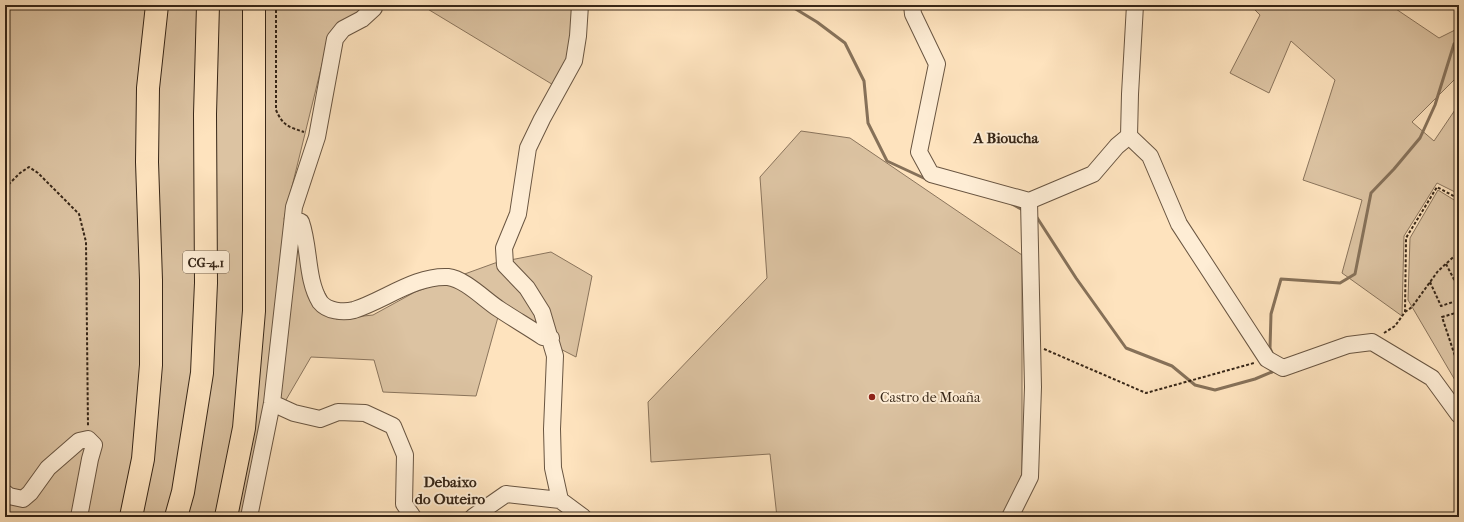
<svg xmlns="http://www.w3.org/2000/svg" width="1464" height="522" font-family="'IM FELL French Canon',serif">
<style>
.green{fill:#dcc3a2;stroke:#8a745c}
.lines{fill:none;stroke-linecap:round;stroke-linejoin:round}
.stream{stroke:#867159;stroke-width:3}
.minor-casing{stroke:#695541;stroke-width:18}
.highway-casing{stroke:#372617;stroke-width:24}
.path{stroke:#372617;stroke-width:2;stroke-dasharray:3 2;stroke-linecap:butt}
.minor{stroke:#feedd5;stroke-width:16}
.highway{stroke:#fee3be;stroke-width:22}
.poi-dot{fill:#8f2418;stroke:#feedd5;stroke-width:1.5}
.labels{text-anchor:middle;stroke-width:4;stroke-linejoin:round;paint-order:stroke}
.shield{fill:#feedd5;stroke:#736250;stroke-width:1}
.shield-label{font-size:13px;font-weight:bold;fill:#372617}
.poi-label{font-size:14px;fill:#372617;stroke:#feedd5;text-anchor:start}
.neighbourhood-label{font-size:15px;font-weight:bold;fill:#372617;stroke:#feedd5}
</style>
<rect width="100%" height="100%" fill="#fee3be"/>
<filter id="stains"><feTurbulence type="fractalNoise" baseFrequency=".005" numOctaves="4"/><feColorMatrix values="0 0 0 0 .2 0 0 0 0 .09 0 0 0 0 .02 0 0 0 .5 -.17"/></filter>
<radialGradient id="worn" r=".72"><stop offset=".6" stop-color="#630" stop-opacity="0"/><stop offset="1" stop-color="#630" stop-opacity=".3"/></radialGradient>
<path class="green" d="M5,5H369L329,36L284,219L327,297L336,319L373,315L415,292L495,263L551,252L592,276L576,357L498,317L476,396L383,392L374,360L311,357L276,417L256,517H5Z
M421,5H575L572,48L555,86Z
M1250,5H1390L1439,38L1459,28V75L1412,122L1434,141L1459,104V194L1437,183L1404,236L1402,316L1342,273L1362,200L1303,180L1335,80L1291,41L1269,93L1230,73L1260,15Z
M801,131L850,138L1022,255V473L1008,517H777L770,454L651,462L648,402L767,278L760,177Z
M1438,190L1459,203V387L1408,300L1410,238Z"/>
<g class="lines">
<path class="stream" d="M794,8L817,22L845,43L864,81L868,123L887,161L928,180
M1012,204L1021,209
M1036,216L1076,278L1126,348L1172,366L1195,385L1215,390L1255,379L1272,372
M1272,353L1270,348L1271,314L1281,279L1340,283L1355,274L1371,193L1394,169L1420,138L1435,105L1454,44L1459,40"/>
<g class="minor-casing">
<path id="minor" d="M912,5L913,14L937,64L919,152L931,174L1029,201L1093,174L1117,146L1129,136
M1135,5L1130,94L1129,136L1150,156L1179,224L1267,359L1283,368L1348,345L1372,342L1432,378L1459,415
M293,219L301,222C310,248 306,279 320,302C327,311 343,313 354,310C383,301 416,275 448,277C465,279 485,300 499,309C514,319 528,327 543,337L551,338
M272,403L294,413L320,419L338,412L365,413L393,426L405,455L404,504L413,517
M5,493L9,496L23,499L30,493L48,468L79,441L88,439L94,445L90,459L79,517
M560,500L553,468L552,429L555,356L542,312L527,288L505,265L504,248L518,214L528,148L542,119L574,61L578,36L580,5
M249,517L272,403L294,207L317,137L335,39L343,29L362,19L374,8
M473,517L506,494L560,500L583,517
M1010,517L1030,477L1033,387L1029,201"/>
</g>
<g class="highway-casing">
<path id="highway" d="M131,517L143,459L151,365V280L147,162L148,88L157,5
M176,517L183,492L202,373L206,283L205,114L208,5
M226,517L244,428L254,311V5"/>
</g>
<path class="path" d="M276,5V110C283,126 289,127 304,132
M5,188L20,173L29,167L38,173L79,214L86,242L88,427
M1446,264L1459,289
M1430,282L1441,306L1459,300
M1405,312L1412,307L1438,271L1459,252
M1459,312L1442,317L1459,368
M1384,333L1395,326L1405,312L1406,238L1437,187L1459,199
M1044,349L1146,393L1254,363"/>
<use href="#minor" class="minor"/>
<use href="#highway" class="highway"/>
</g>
<circle class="poi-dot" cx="872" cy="397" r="4"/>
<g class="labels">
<rect class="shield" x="183" y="251" width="46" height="22" rx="3"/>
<g class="shield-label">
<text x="206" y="267">CG-4.1</text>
</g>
<g class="poi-label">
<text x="880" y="402">Castro de Moaña</text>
</g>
<g class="neighbourhood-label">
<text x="1006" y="143">A Bioucha</text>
<text x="450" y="487">Debaixo<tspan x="450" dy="17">do Outeiro</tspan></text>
</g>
</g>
<rect width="1464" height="522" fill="none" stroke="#fee3be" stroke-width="20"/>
<rect x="6" y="6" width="1452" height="510" fill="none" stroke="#372617" stroke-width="2"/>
<rect x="10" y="10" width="1444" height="502" fill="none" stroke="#372617"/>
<rect width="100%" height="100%" filter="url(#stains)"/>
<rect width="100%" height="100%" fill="url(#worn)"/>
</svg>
